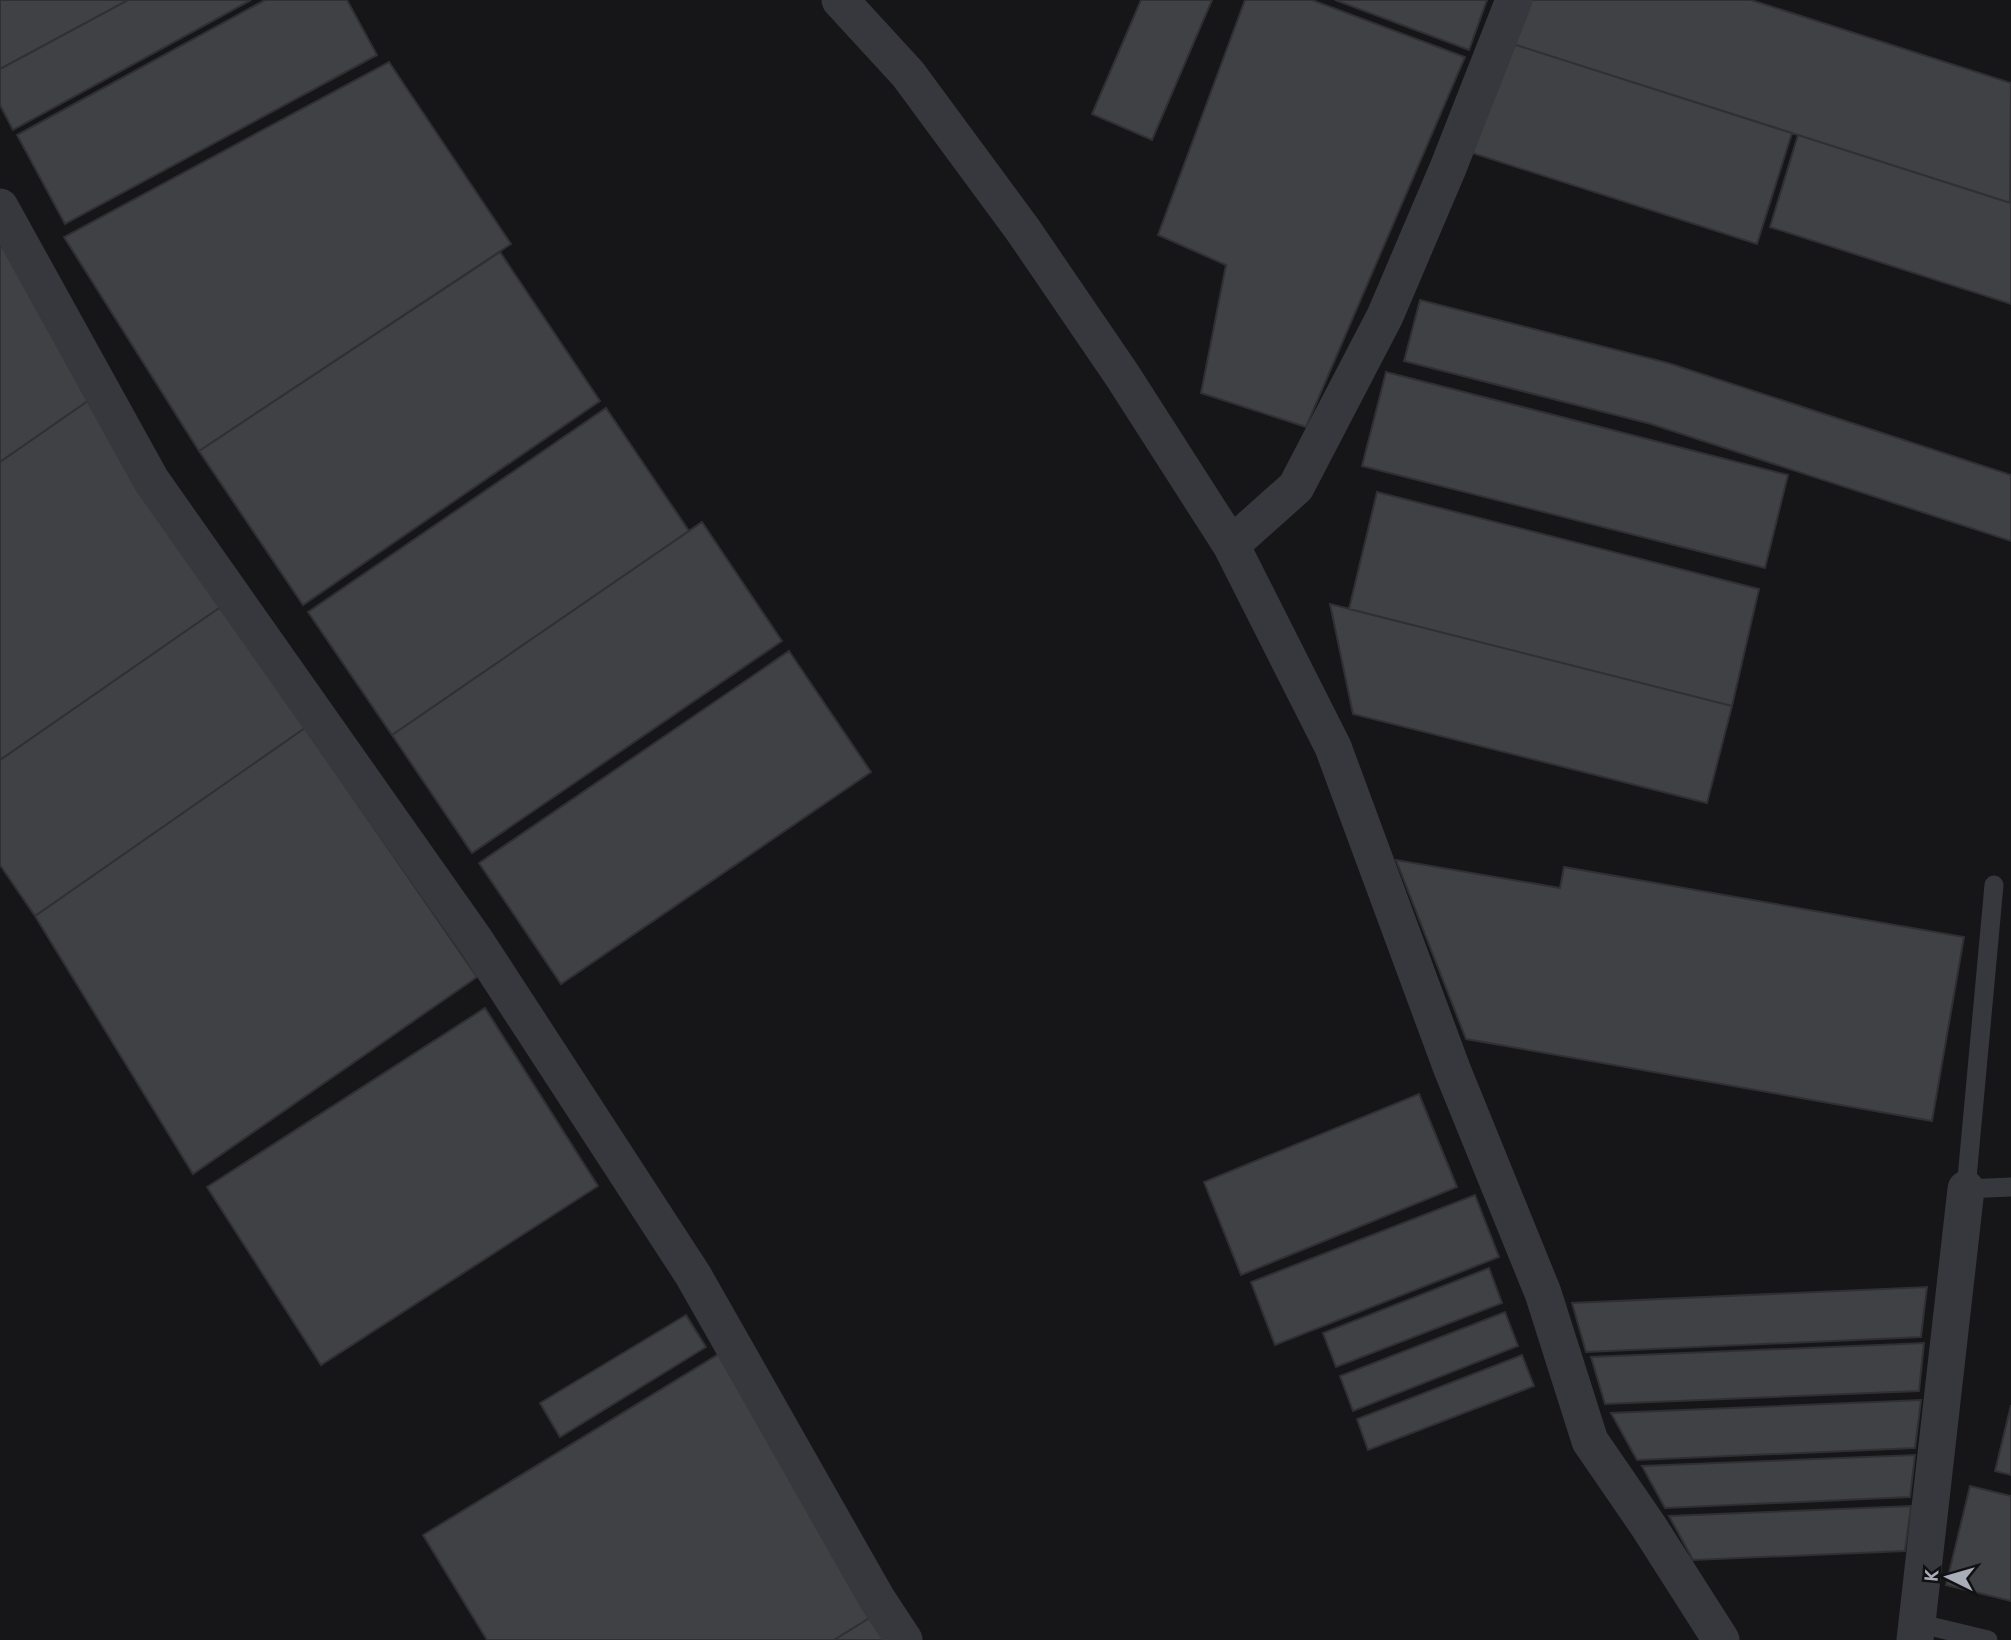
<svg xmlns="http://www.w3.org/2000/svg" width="2011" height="1640" font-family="'Space Grotesk',sans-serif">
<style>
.building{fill:#404145;stroke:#303034;stroke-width:2}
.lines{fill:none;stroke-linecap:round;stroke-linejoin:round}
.service{stroke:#37383d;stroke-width:19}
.minor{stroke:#37383d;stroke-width:37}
</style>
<rect width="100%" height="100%" fill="#161618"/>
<path class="building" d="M0,0H128L0,69Z
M128,0H251L13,130L0,105V69Z
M265,0H347L377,55L65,224L17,135Z
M1141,0H1212L1152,140L1092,114Z
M1245,0H1312L1465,57L1306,427L1201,393L1226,265L1158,235Z
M1335,0H1487L1469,50Z
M1528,0H1751L2011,83L2010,203L1510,43Z
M1510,43L1792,133L1757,244L1466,151Z
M389,62L511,244L199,451L64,237Z
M1798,135L2011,203V304L1770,227Z
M0,239L95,396L0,462Z
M500,252L600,401L303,605L199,451Z
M1420,300L1668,363L2011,475V541L1651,424L1404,361Z
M1386,372L1788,475L1765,568L1362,466Z
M95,396L222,606L0,760V462Z
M606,408L689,531L392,735L308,612Z
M1377,492L1759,589L1732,706L1349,609Z
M702,522L782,641L472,853L392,735Z
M1330,604L1732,706L1707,803L1353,714Z
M222,606L305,728L35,916L0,865V760Z
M789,651L871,772L561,984L479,863Z
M305,728L477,977L193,1174L35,916Z
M1396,860L1560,888L1564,867L1964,937L1932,1121L1466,1039Z
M485,1008L598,1186L321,1365L207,1187Z
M1419,1094L1457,1187L1241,1275L1204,1182Z
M1475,1195L1499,1257L1275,1345L1251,1282Z
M1489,1268L1502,1303L1336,1367L1323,1333Z
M1927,1287L1921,1337L1586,1352L1572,1303Z
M1505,1312L1518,1346L1353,1411L1340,1376Z
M686,1315L706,1347L560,1437L540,1403Z
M1924,1343L1919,1391L1605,1404L1591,1357Z
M719,1354L876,1614L834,1640H487L423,1535Z
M1522,1355L1534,1386L1368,1450L1357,1419Z
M1921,1400L1915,1448L1637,1460L1611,1413Z
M2011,1405V1475L1995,1471Z
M1915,1455L1910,1497L1665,1508L1642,1466Z
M1970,1486L2011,1496V1601L1946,1585Z
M1911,1506L1905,1551L1693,1560L1669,1516Z
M876,1614L892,1640H834Z"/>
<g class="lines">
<path class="service" d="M1994,885L1966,1189L2011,1187
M1917,1623L1988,1640"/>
<path class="minor" d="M840,0L908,74L1023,230L1122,375L1231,545L1333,747L1452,1069L1543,1293L1590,1441L1649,1527L1721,1640
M0,207L151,480L477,943L693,1275L877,1599L904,1640
M1231,545L1296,487L1385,316L1448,168L1514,0
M1915,1640L1966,1189"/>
</g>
<g transform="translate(1948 1577) rotate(275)" stroke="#111113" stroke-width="5" paint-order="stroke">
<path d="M0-5L12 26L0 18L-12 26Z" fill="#a8adb8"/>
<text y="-10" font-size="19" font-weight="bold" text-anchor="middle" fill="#a8adb8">K</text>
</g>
</svg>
